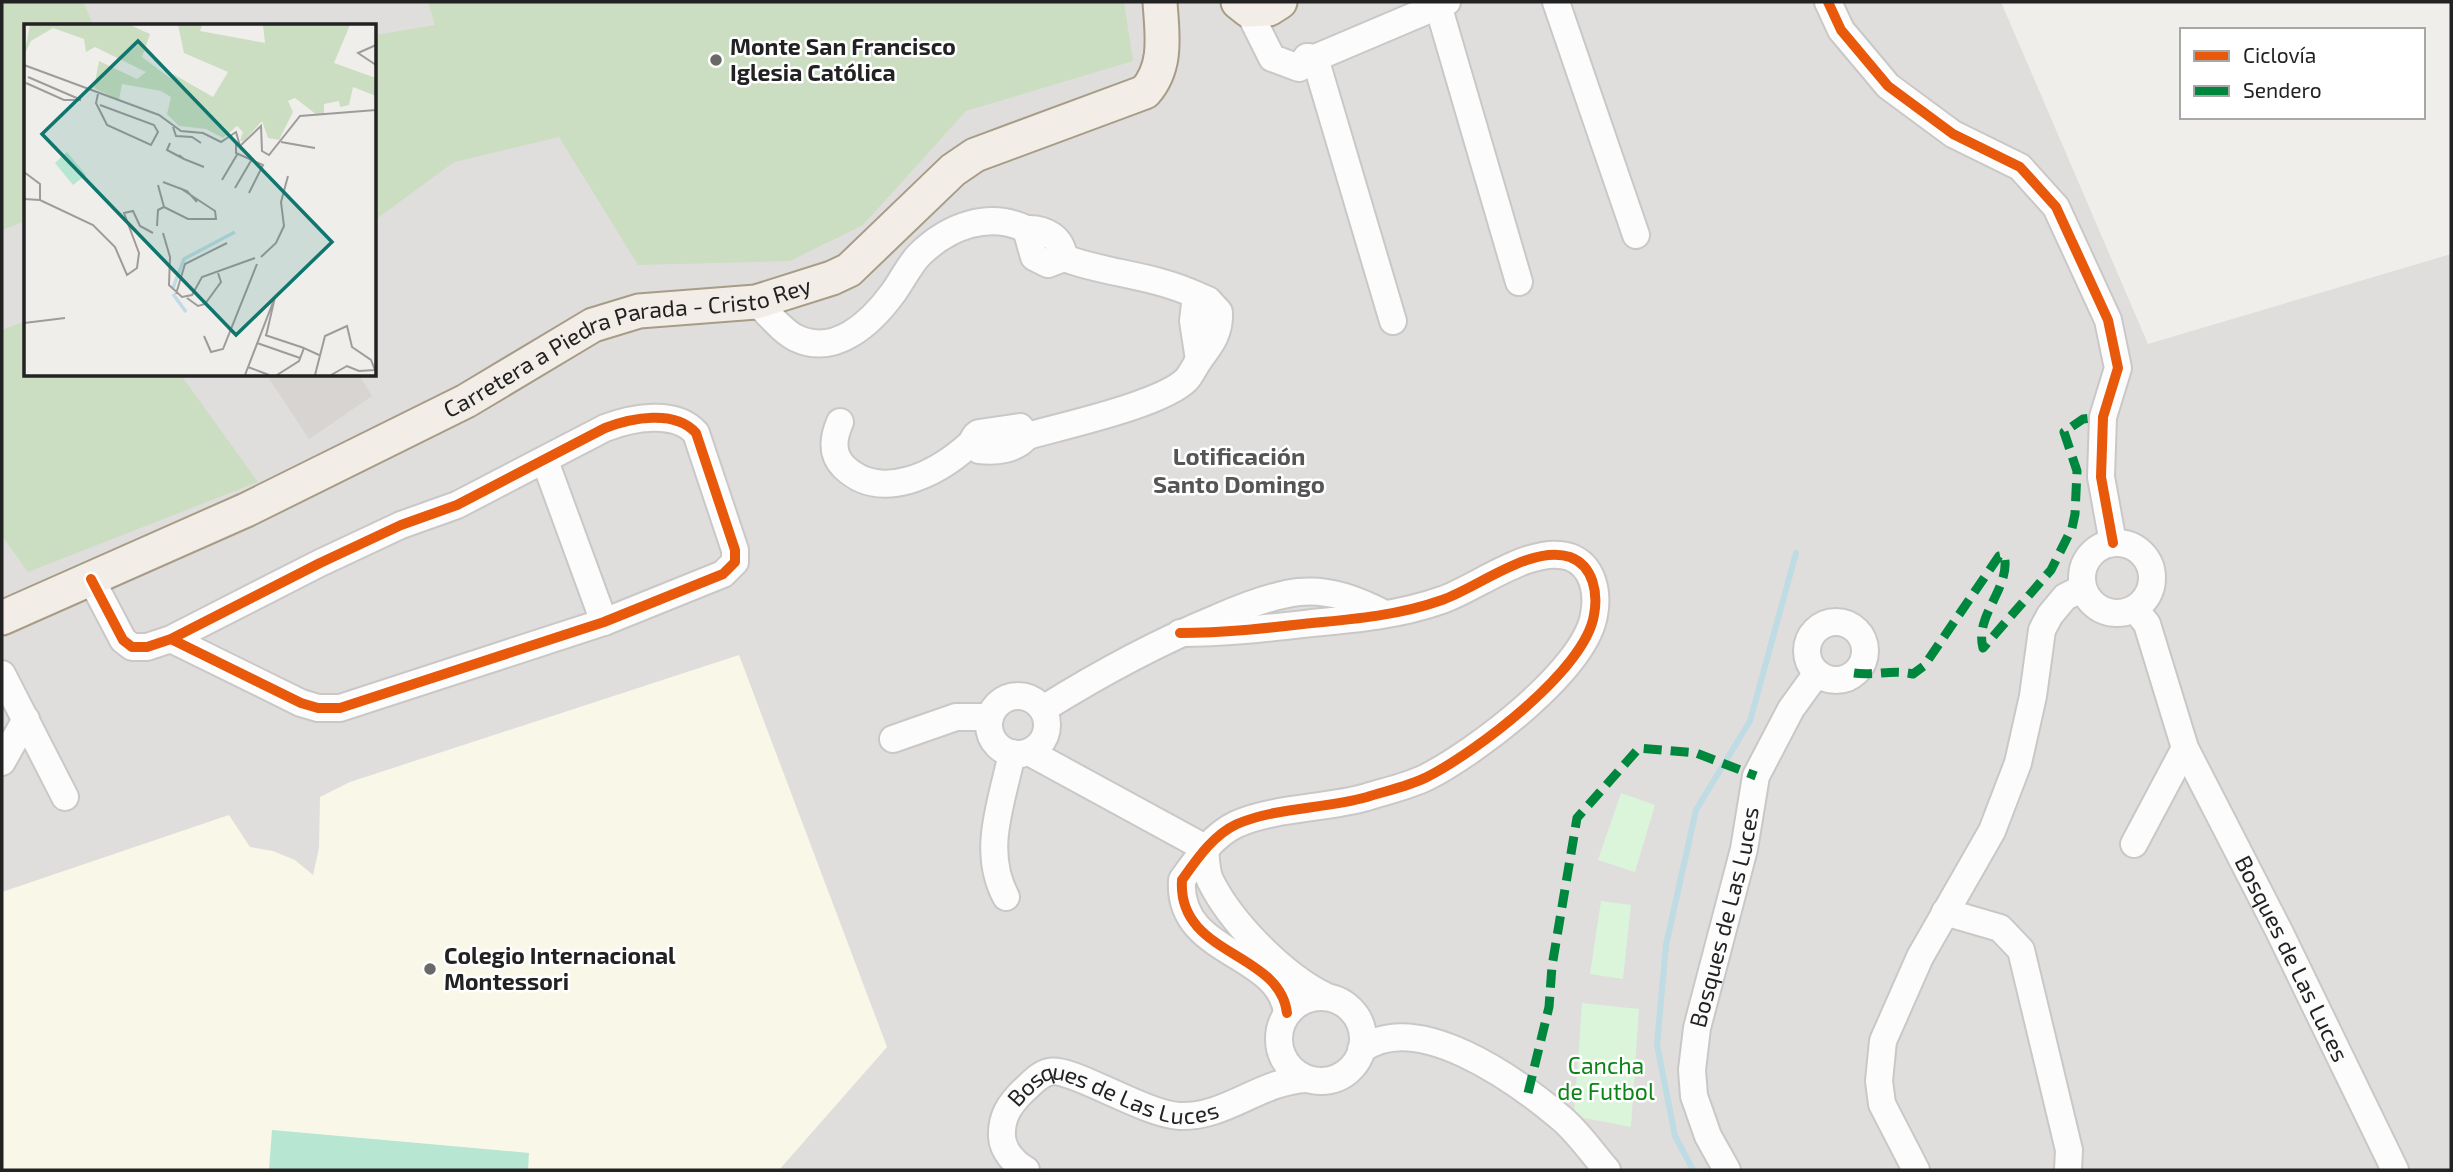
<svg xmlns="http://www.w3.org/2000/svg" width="2453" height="1172" font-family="'Exo 2',sans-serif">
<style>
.residential{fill:#dfdedc;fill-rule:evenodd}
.education{fill:#f8f7e8}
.forest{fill:#cbdec1}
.park{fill:#daf5da}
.pitch{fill:#b7e6d2}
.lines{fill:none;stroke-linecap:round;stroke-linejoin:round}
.stream{stroke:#bfdbe3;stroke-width:6}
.building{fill:#d7d4d2}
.minor-casing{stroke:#c9c8c7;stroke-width:30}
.major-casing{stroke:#a79c86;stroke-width:37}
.minor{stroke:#fdfcfc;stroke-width:26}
.major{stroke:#f3ede7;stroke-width:33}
.quiet{stroke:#00873e;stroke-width:9;stroke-dasharray:18 9;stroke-linecap:butt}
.cycleway-casing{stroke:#fff;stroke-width:15}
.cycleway{stroke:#e8590c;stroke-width:10}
.poi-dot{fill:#6a6968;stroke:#fff;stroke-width:2.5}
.labels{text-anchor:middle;stroke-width:5;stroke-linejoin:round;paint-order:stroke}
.poi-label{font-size:23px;font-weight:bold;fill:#222;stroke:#fff;text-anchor:start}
.street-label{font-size:23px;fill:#222;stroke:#fff}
.park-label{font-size:23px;fill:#0c8416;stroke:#fff}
.neighbourhood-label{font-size:24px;font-weight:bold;fill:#555;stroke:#fff}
.inset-river{fill:none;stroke:#bfdbe3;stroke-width:3.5}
.inset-road{fill:none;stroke:#9e9c9b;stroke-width:2}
.view{fill:#0f766e;fill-opacity:0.15;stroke:#0f766e;stroke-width:3.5}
.inset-edge{fill:none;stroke:#222;stroke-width:3.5}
</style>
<rect width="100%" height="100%" fill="#f0eeeb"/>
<path class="residential" d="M2,2H2001L2148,344L2451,254V1170H2ZM26,26H374V374H26Z"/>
<path class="education" d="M739,655L887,1047L779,1170H2V892L229,815L250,847L273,851L295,860L313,875L319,848L320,797L350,782Z"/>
<path class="forest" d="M2,2H83L94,26H26V221L2,230Z
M428,2H1124L1133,61L966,111L863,225L790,261L638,265L559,137L454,162L375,220V35L435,25Z
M26,321V374L181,375L258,482L28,572L2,536V330Z"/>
<path class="park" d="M1621,793L1655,805L1635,872L1598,860Z
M1601,901L1631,905L1623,979L1590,974Z
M1582,1003L1639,1009L1631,1127L1574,1116Z"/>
<path class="pitch" d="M272,1130L529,1153L528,1170H269Z"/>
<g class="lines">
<path class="stream" d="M1693,1170L1675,1136L1657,1045L1666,945L1696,810L1750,721L1796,553"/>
</g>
<path class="building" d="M266,374H358L372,396L309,439Z"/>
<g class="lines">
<g class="minor-casing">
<g id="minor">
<path d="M1556,2L1636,235"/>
<path d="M1828,2L1841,30L1888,86L1953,134L2020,167L2056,207L2108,320L2118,368L2103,417L2101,477L2113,543"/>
<path d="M1438,5L1519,282"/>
<path d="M1248,10L1272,58L1299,68L1307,57"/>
<path d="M1307,57L1315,58L1447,2"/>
<path d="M1315,58L1393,321"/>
<path d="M1026,229C1046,228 1062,238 1064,258L1048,264L1034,257Z"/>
<path d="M1064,258C1107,274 1154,275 1196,295"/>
<path d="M1196,295L1208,300L1219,312C1220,333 1211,344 1199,360L1193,321Z"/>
<path d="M756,302C768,313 782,331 796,338C835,357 871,323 893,293C902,281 909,265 920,254C949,226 989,211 1026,229"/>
<path d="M840,422C833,438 831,454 844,467C881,503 937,474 970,444C974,440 973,436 979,433L1020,427L1027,436C1016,450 996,452 979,450L972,443"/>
<path d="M1027,436C1062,426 1164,404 1187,379C1192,373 1195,366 1199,360"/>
<path d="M545,461L604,622"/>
<circle cx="2117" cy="578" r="35"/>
<path d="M91,579L123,640L132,647H147L171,639L320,563L401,525L457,505L605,428C631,418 675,409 696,433L735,550V562L723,574L604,622L340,708H318L301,703L171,639"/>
<path id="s1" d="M2135,609L2147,624L2185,748L2279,931L2395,1170"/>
<circle cx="1836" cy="651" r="29"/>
<path d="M1180,633C1225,633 1268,628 1312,623C1356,619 1400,615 1442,600C1477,588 1532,544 1570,557C1594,566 1598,594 1594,615C1585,670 1476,752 1427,777C1409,786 1386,791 1367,797C1325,809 1277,807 1237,824C1213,835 1197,859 1182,880C1177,956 1280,951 1287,1013"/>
<path d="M2,674L65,797"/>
<circle cx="1018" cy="725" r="29"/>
<path d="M1043,709C1099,674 1156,643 1217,618C1242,607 1272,595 1299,592C1331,589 1358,600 1385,614"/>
<path d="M893,739L956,717H990"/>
<path d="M1029,752L1205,848"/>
<path d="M2,762L26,719"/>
<path d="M2134,844L2185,748"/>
<path d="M1205,848C1206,858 1206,871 1210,880C1231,923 1283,975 1325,996"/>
<path d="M1006,897C981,850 1002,803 1012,753"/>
<path d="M1945,912L2000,928L2021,950L2069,1150L2068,1170"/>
<circle cx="1321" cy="1039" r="42"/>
<path d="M1361,1050C1417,1008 1517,1081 1561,1118C1578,1132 1592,1153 1607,1170"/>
<path id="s2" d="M1026,1170C1015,1164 1003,1151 1002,1137C1001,1117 1009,1105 1023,1091C1030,1085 1039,1074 1049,1072C1070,1066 1143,1114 1179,1116C1226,1118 1260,1081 1306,1079"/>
<path id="s3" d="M1727,1170L1708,1136L1694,1096L1692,1070L1697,1028L1744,849L1756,776L1791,709L1817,673"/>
<path d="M1916,1170L1882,1104L1879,1081L1883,1041L1920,957L1992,831L2018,763L2033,696L2042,630L2050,615L2065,597L2083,588"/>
</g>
</g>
<g class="major-casing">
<g id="major">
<path d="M1238,2L1248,10L1269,9L1280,2"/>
<path id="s4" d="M2,618L246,510L466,401L593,325L639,311L756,302L832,278L849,270L953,170L975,155L1145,92C1168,66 1162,34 1160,2"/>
</g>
</g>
<use href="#minor" class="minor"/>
<use href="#major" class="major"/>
<path class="quiet" d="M1854,673C1875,676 1891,669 1913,674L1924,666L1999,556L2004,555C2012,587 1974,615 1983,648L2051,570L2072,528L2075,514L2077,471L2064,432L2083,419L2103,417
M1528,1093L1549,1007L1552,966L1577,818L1639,748L1696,753L1756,776"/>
<g class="cycleway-casing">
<path id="cycleway" d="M1828,2L1841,30L1888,86L1953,134L2020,167L2056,207L2108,320L2118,368L2103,417L2101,477L2113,543
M91,579L123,640L132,647H147L171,639L320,563L401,525L457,505L605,428C631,418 675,409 696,433L735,550V562L723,574L604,622L340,708H318L301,703L171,639
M1180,633C1225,633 1268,628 1312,623C1356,619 1400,615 1442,600C1477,588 1532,544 1570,557C1594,566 1598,594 1594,615C1585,670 1476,752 1427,777C1409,786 1386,791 1367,797C1325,809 1277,807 1237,824C1213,835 1197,859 1182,880C1177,956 1280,951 1287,1013"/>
</g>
<use href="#cycleway" class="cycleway"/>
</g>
<g class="poi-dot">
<circle cx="716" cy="60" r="7"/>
<circle cx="430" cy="969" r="7"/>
</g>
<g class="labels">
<g class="poi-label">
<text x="730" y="55">Monte San Francisco<tspan x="730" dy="26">Iglesia Católica</tspan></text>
<text x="444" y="964">Colegio Internacional<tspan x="444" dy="26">Montessori</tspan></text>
</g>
<g class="street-label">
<text dy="8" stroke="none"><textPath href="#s4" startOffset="686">Carretera a Piedra Parada - Cristo Rey</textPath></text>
<text dy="8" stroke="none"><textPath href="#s3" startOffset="264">Bosques de Las Luces</textPath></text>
<text dy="8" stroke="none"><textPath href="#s1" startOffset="385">Bosques de Las Luces</textPath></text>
<text dy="8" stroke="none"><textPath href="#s2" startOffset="192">Bosques de Las Luces</textPath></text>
</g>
<g class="park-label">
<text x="1606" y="1074">Cancha<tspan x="1606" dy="26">de Futbol</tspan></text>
</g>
<g class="neighbourhood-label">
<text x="1239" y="465">Lotificación<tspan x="1239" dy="28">Santo Domingo</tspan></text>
</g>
</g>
<g transform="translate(24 24)">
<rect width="352" height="352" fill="#f0eeeb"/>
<path d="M6,1H106L126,10L118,33L146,54L149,50L189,73L204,48L160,29L154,1H178L176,7L241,19L239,1H326L310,39L352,54V72L329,63L325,81L316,83L315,77L300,80V91H293L271,74L264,77L269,88L255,116L244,114L238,97L220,117H216L219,108L213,102L199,114L182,105L155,102L143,90L147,73L137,67L98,60L95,76L70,64L75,37L113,55L122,48L71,23L62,28L60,15L29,4L7,17L0,31Z" fill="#cbdec1"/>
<path d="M43,128L62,151L49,161L31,139Z" fill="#b7e6d2"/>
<path class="inset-river" d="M149,264L160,235L211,208M149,270L162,288"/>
<path class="inset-road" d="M352,21L334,29L352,41M0,41L135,91L157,107L179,109L197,118L212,108L216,122L237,102L238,127L245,131L276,92L352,86M4,53L55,75M2,59L40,76H57M74,70L72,79L83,101L127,121L134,108L130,101L76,81M149,103L152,112L168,113L177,119M257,118L291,124M146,119L143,126L160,135L155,131M212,120V129L239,141L225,169M160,135L180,143M0,148L16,160V176M198,156L214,129M139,158L163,167L173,178M134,161L140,183M211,164L228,135M0,175L16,176L69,201L91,223L103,251L113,244L115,229L100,189L109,187L116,202L129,209M140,183L164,195H192L191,187L156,164M133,202L134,186L140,183M139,209L146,233L145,261L158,273L168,271L178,253L231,234M237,233L252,219L260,202L257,178L264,152M152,270L161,240L203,219M163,274L174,282L181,280L197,258L194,249M0,299L41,294M241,311L280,324M180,312L187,328L199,325L233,240M233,319L276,334M224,343L245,351M221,351L251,273L242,312M253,351L275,337L280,324L295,331M291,351L301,312L323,302L328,323L347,336L351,346M307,351L323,342L335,347L351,346"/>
<path class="view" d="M114,17L308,218L212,311L18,110Z"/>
<rect width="352" height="352" class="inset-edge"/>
</g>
<rect width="2453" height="1172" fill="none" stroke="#222222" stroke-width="7"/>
<rect x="2180" y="28" width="245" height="91" fill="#ffffff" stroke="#a7a7a7" stroke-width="2"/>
<rect x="2194" y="51" width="35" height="10" fill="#e8590c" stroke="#a7a7a7" stroke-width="2"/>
<text x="2243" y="63" font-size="21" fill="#222222">Ciclovía</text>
<rect x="2194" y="86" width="35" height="10" fill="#00873e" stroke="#a7a7a7" stroke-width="2"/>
<text x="2243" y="98" font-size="21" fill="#222222">Sendero</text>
</svg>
